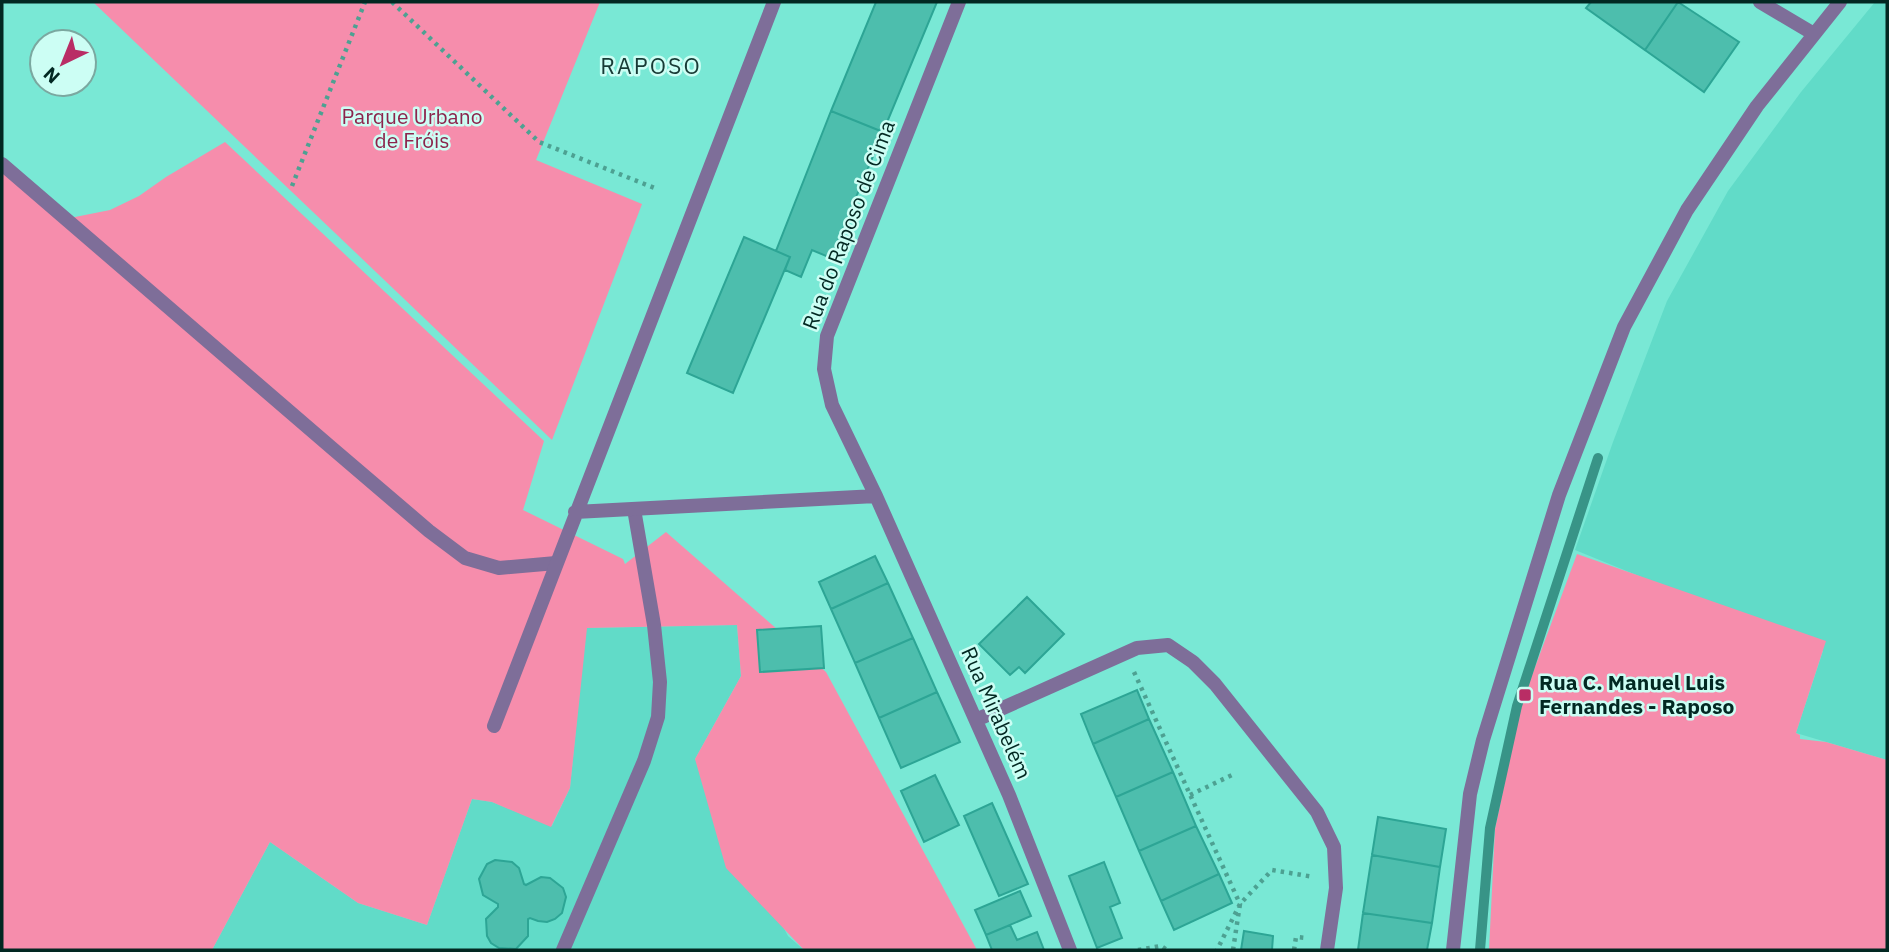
<svg xmlns="http://www.w3.org/2000/svg" width="1889" height="952" font-family="'IBM Plex Sans',sans-serif">
<style>
.built{fill:#61dbc8}
.green{fill:#f68dac}
.lines{fill:none;stroke-linecap:round;stroke-linejoin:round}
.stream{stroke:#389487;stroke-width:10}
.building{fill:#4dbead;stroke:#2da595;stroke-width:2}
.path{stroke:#4da192;stroke-width:4.5;stroke-dasharray:3.5 5;stroke-linecap:butt}
.service{stroke:#7e6e99;stroke-width:14}
.minor{stroke:#7e6e99;stroke-width:14}
.poi-dot{fill:#b92d65;stroke:#ccfef4;stroke-width:2.5}
.labels{text-anchor:middle;stroke-width:5;stroke-linejoin:round;paint-order:stroke}
.park-label{font-size:21px;fill:#8c244c;stroke:#ccfef4}
.street-label{font-size:21px;fill:#022822;stroke:#ccfef4}
.poi-label{font-size:21px;font-weight:bold;fill:#022822;stroke:#ccfef4;text-anchor:start}
.neighbourhood-label{font-size:23px;letter-spacing:2px;fill:#173a35;stroke:#ccfef4}
</style>
<rect width="100%" height="100%" fill="#79e8d5"/>
<path class="built" d="M1875,2H1887V760L1796,733L1823,651L1575,550L1613,442L1667,301L1728,191L1801,92Z
M737,625L741,676L695,759L788,936L804,950H212L270,842L358,903L427,925L472,799L492,802L552,826L570,788L586,628Z"/>
<path class="green" d="M93,2H600L536,160L642,204L552,440Z
M225,142L544,441L523,510L623,559L625,564L666,532L826,672L977,950H804L726,868L695,759L741,676L737,625L587,628L570,788L551,827L492,802L472,799L427,925L358,903L270,842L212,950H2V173L65,219L110,210L139,196L166,177Z
M1577,554L1826,641L1796,733L1800,735V739L1826,742L1887,760V950H1489L1495,829L1521,705Z"/>
<g class="lines">
<path class="stream" d="M1480,950L1490,828L1517,706L1598,458"/>
</g>
<path class="building" d="M876,2H937L883,132L831,111Z
M1591,2H1678L1645,50L1586,8Z
M1678,2L1739,42L1704,92L1645,50Z
M831,111L883,132L831,258L812,250L801,277L785,270L790,257L776,251Z
M744,237L790,257L733,393L687,373Z
M875,556L888,583L831,609L819,582Z
M888,583L913,638L855,663L831,609Z
M1027,597L1064,634L1025,673L1019,667L1010,675L979,644Z
M821,626L824,668L760,672L757,630Z
M913,638L937,692L879,718L855,663Z
M1137,690L1149,719L1093,744L1081,714Z
M937,692L960,742L901,768L879,718Z
M1149,719L1173,772L1116,797L1093,744Z
M1173,772L1196,826L1139,851L1116,797Z
M935,775L959,825L924,842L901,791Z
M992,803L1028,884L999,896L964,816Z
M1378,817L1446,829L1440,867L1372,855Z
M1196,826L1219,874L1161,901L1139,851Z
M1372,855L1440,867L1432,923L1363,913Z
M495,860L512,862L519,868L524,884L526,885L541,877L550,878L563,888L566,897L562,913L555,919L547,922L538,921L530,918L528,919V936L516,949L499,948L491,943L487,936L486,919L498,907V904L483,895L479,879L487,864Z
M1104,862L1120,903L1110,907L1122,938L1097,948L1069,876Z
M1219,874L1232,903L1174,930L1161,901Z
M1020,891L1031,916L986,935L975,910Z
M1363,913L1432,923L1427,950H1358Z
M1010,925L1017,940L1037,932L1044,950H992L986,935Z
M1244,931L1273,936L1272,950H1241Z"/>
<g class="lines">
<path class="path" d="M392,2L539,142L657,189
M292,186L365,2
M1134,672L1240,904L1217,950
M1190,795L1234,774
M1138,950L1161,946L1167,950
M1233,950L1240,904L1272,870L1314,877
M1294,950L1296,937L1307,938"/>
<path class="service" d="M2,164L333,449L429,531L465,558L499,568L556,563
M563,950L644,761L658,717L660,682L654,625L634,509"/>
<path class="minor" d="M959,2L827,336L824,369L832,405L876,496L1009,795L1070,950
M1760,2L1814,34
M575,512L876,496
M976,720L1137,648L1168,645L1193,662L1215,684L1317,812L1334,847L1336,888L1327,950
M494,726L774,2
M1453,950L1470,794L1483,740L1559,495L1624,327L1687,210L1757,106L1840,2"/>
</g>
<rect class="poi-dot" x="1518" y="688" width="14" height="14" rx="3.5"/>
<g class="labels">
<g class="park-label">
<text x="412" y="124">Parque Urbano<tspan x="412" dy="24">de Fróis</tspan></text>
</g>
<g class="street-label">
<text transform="translate(849 225) rotate(-69)" y="7">Rua do Raposo de Cima</text>
<text transform="translate(996 713) rotate(66)" y="7">Rua Mirabelém</text>
</g>
<g class="poi-label">
<text x="1539" y="690">Rua C. Manuel Luis<tspan x="1539" dy="24">Fernandes - Raposo</tspan></text>
</g>
<g class="neighbourhood-label">
<text x="651" y="74">RAPOSO</text>
</g>
</g>
<rect width="1889" height="952" fill="none" stroke="#022822" stroke-width="7"/>
<g transform="translate(63 63) rotate(223)"><circle r="33" fill="#ccfef4" stroke="#7ba8a0" stroke-width="2"/>
<path d="M0-5L12 26L0 18L-12 26Z" fill="#b92d65"/>
<text y="-10" font-size="19" font-weight="bold" text-anchor="middle" fill="#022822">N</text>
</g>
</svg>
